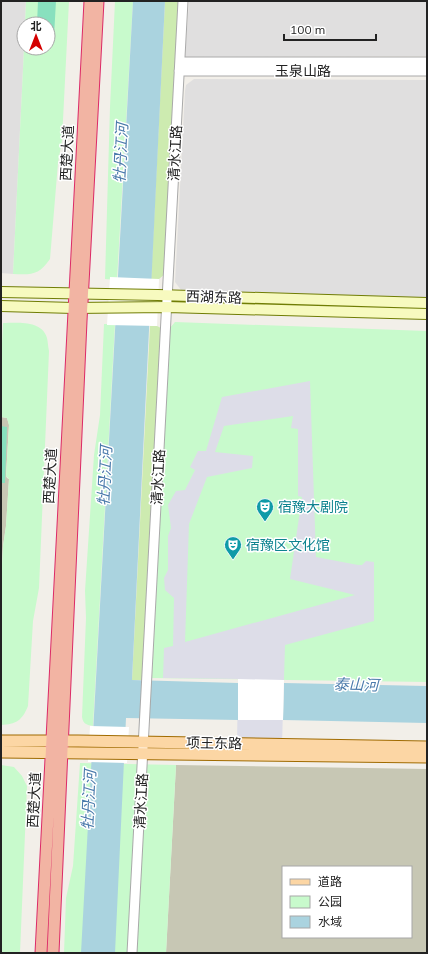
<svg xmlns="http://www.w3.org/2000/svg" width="428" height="954" font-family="Mulish,'Noto Sans SC',sans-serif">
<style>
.residential{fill:#e0dfdf}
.construction{fill:#c7c7b4;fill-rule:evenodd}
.grass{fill:#cdebb0}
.park{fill:#c8facc}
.pitch{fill:#88e0be}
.plaza{fill:#dddde8;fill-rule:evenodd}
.water{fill:#aad3df}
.pier{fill:#fff}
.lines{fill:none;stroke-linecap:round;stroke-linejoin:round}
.tertiary-casing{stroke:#a9a9a9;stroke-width:11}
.secondary-casing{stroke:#707d05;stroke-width:12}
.primary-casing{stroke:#a06b00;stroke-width:13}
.trunk-casing{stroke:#dc2a67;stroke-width:13}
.tertiary{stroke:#fff;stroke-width:9}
.secondary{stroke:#f7fabf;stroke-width:10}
.primary{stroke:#fcd6a4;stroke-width:11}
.trunk{stroke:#f2b4a3;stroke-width:11}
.labels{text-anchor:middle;stroke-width:3;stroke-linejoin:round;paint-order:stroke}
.street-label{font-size:14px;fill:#222;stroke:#fff}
.culture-label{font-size:14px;fill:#0d838f;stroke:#fff;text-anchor:start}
.water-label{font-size:15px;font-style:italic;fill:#4a7aab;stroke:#fff}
</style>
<rect width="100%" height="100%" fill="#f2efe9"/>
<path class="residential" d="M1,1H26L25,24H24V48L13,274L1,273Z
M189,1H427V56L185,57Z
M194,79L427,80V299L185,292L181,290L175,282L185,91L186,85Z"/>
<path class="construction" d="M1,417L7,418L9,425L6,476L7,478L9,479L6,526L3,546L1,584Z
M176,765L427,769V953H166ZM283,867H411V937H283Z"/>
<path class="grass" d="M165,1H182L166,273L159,279H151Z
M150,326H157L161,328L145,680H132Z"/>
<path class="park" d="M26,1H69L62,140L58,163L50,259C39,275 32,275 13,274L24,48H48V24H25Z
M115,1H133L117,280L105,279L110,107Z
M175,322L427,331V682L152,678L170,328Z
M3,323C17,323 42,320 47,338C48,342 48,347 49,351L39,588L33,621L28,706C22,721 16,724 1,725V584L3,546L6,526L9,479L6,476L9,425L7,418L1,417V364Z
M104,324H115L93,726C87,725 83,724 82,717L86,618L85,591L94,455L100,415Z
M80,763L176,765L166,953H64L66,898L73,866Z
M1,765L14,767L22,776L27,786L20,953H1Z"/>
<path class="pitch" d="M38,1H56L54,36H48V24H37Z
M1,426L7,427L5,483H1Z"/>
<path class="plaza" d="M310,381L316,557L358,565H362L366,561L374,562V621L285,645L282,744H237L238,679L163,678L164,648L173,646L174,598L165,590L164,578L168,570V536L171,528L168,505L176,491L185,490L195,470L190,467L198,451H206L222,397ZM293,416L291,428L298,429V496L302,497L290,579L355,595L185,642L189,524L207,477L252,468L253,456L215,452L224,426Z"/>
<path class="water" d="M133,1H165L132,680L238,683V720L126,718L115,953H81Z
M284,683L427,686V723L283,720Z"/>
<path class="pier" d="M110,277L159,279L157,326L107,325Z
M238,679L284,680L283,720H238Z
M90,726L129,727L127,763L88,762Z"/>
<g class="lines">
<g class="tertiary-casing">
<path id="tertiary" d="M180,62H427
M179,71H427
M132,953L183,1"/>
</g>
<g class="secondary-casing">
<path id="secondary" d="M1,292L158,295L427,303
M1,306L74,308L167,307L427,314"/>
</g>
<g class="primary-casing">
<path id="primary" d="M1,741H78L427,747
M1,752L427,757"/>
</g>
<g class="trunk-casing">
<path id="trunk" d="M41,953L90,1
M53,953L81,321L98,1"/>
</g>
<use href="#tertiary" class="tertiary"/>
<use href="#secondary" class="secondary"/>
<use href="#primary" class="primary"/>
<use href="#trunk" class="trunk"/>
</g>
<defs>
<g id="theatre-pin" transform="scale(0.9)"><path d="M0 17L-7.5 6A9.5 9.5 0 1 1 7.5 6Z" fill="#0f9aa8" stroke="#fff"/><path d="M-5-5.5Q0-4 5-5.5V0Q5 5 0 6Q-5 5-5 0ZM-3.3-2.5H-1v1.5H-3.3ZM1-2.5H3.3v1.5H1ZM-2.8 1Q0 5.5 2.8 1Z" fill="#fff"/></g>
</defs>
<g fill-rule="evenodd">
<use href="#theatre-pin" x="265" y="507"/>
<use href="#theatre-pin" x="233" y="545"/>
</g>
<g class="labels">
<g class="street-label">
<text x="303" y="76">玉泉山路</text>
<text transform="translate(67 153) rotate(-87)" y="5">西楚大道</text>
<text transform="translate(175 153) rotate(-87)" y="5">清水江路</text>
<text transform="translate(214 297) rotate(2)" y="5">西湖东路</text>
<text transform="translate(50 476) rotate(-87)" y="5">西楚大道</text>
<text transform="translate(158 477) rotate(-87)" y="5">清水江路</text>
<text transform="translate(214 743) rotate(1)" y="5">项王东路</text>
<text transform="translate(34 800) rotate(-87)" y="5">西楚大道</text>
<text transform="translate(141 801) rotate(-87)" y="5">清水江路</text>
</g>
<g class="culture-label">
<text x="278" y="512">宿豫大剧院</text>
<text x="246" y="550">宿豫区文化馆</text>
</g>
<g class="water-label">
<text transform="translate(121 153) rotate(-87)" y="5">牡丹江河</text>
<text transform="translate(105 476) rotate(-87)" y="5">牡丹江河</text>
<text transform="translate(356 685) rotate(1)" y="5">泰山河</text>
<text transform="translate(89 800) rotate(-87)" y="5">牡丹江河</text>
</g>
</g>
<rect width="428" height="954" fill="none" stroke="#222222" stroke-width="4"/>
<rect x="282" y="866" width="130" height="72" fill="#ffffff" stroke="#a7a7a7"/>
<rect x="290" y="879" width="20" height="6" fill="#fcd6a4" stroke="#a7a7a7"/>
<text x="318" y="886" font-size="12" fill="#222222">道路</text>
<rect x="290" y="896" width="20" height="12" fill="#c8facc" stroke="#a7a7a7"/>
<text x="318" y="906" font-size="12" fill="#222222">公园</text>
<rect x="290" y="916" width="20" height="12" fill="#aad3df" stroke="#a7a7a7"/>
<text x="318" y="926" font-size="12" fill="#222222">水域</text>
<g transform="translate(36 36)"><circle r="19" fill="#ffffff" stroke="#a7a7a7"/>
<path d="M0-3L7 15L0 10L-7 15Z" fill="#d40000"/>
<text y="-6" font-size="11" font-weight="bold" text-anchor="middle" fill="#222222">北</text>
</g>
<path d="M284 34v6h92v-6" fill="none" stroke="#222222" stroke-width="2"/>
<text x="290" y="34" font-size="12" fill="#222222" stroke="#ffffff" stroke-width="3" paint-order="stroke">100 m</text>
</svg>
